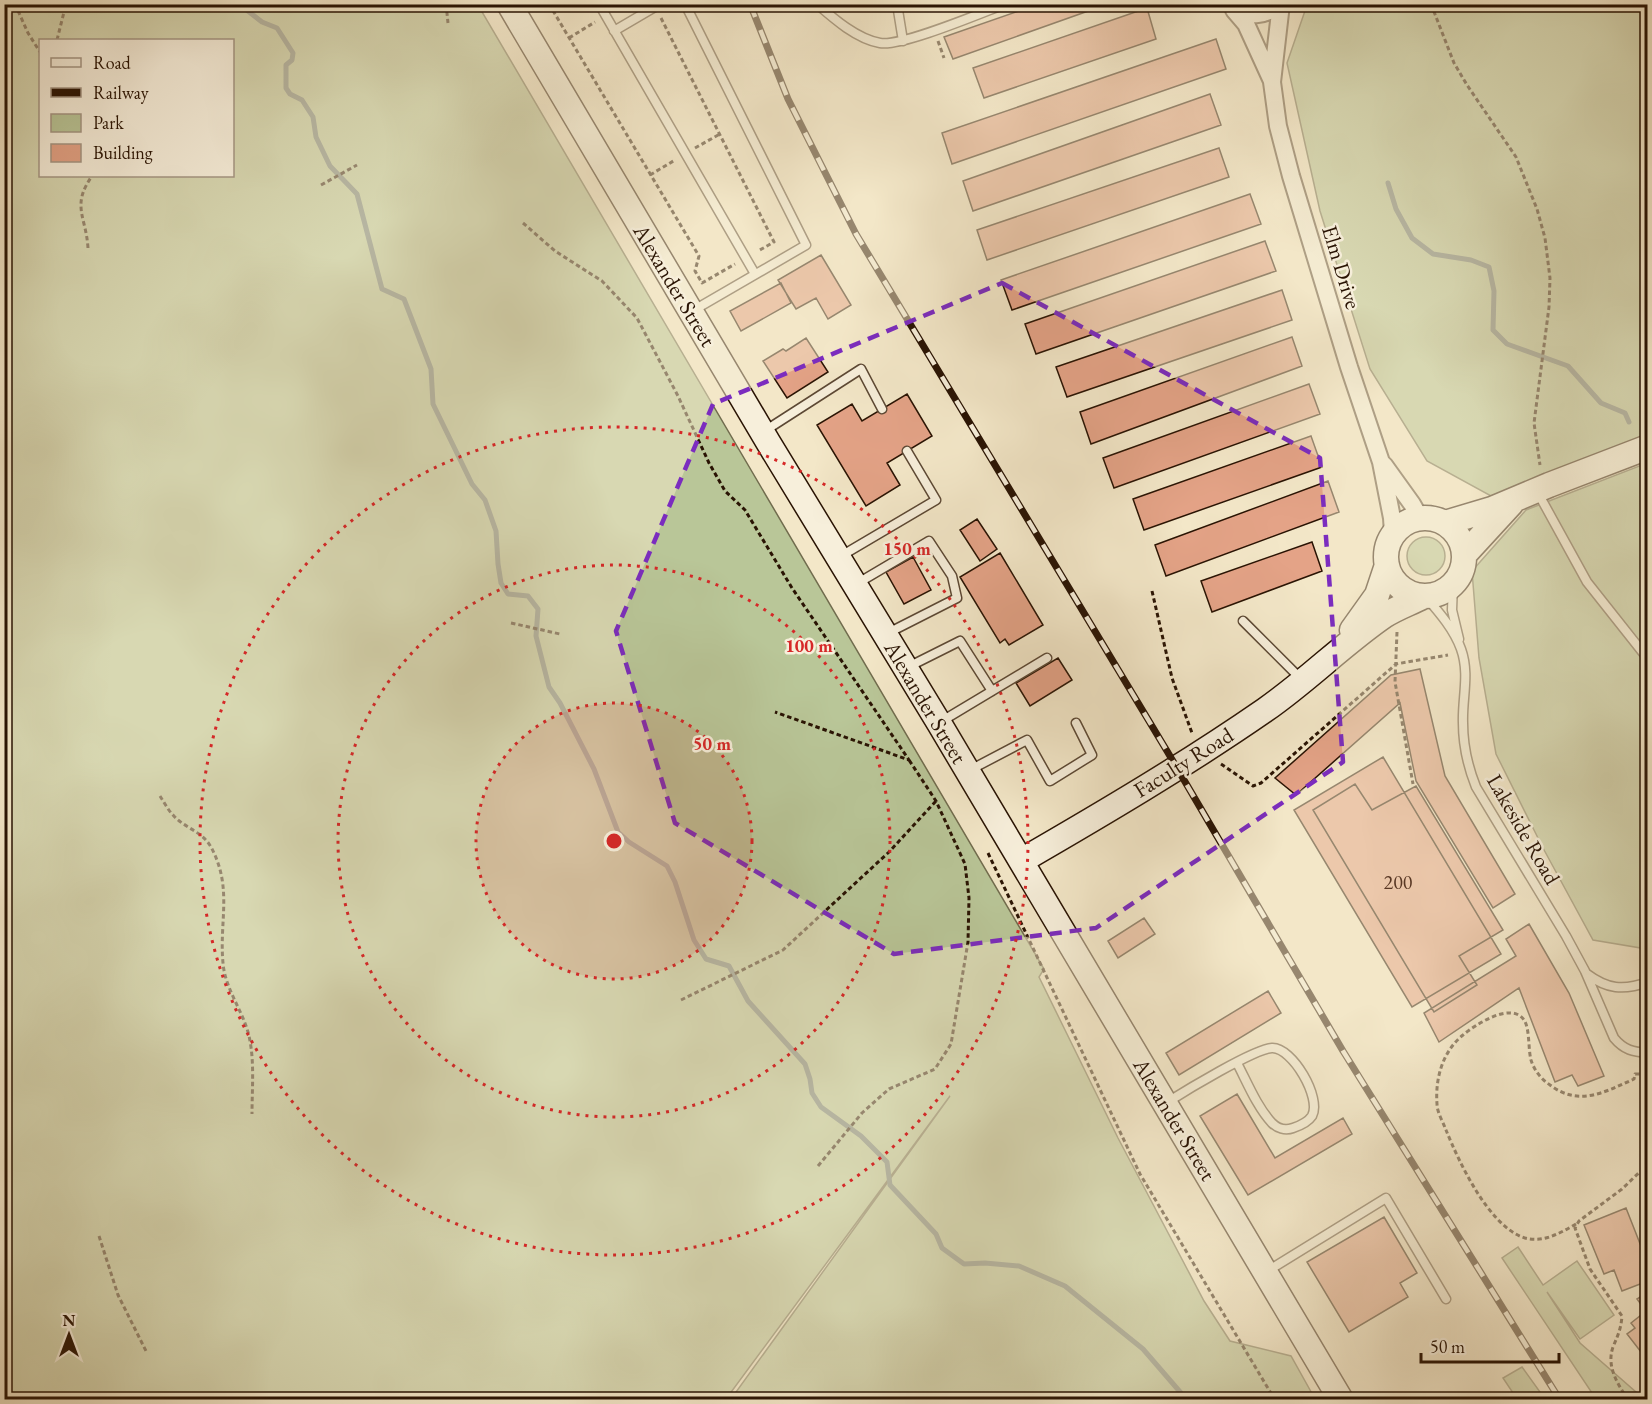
<svg xmlns="http://www.w3.org/2000/svg" width="1652" height="1404" font-family="'EB Garamond',serif">
<style>
.green{fill:#b9c698;stroke:#716c4e;stroke-width:1.5;fill-rule:evenodd}
.lines{fill:none;stroke-linecap:round;stroke-linejoin:round}
.stream{stroke:#6f7a73;stroke-width:5}
.building{fill:#e4a387;stroke:#291303;stroke-width:1.5}
.lane-casing{stroke:#5c4834;stroke-width:11}
.street-casing{stroke:#5c4834;stroke-width:20}
.secondary-casing{stroke:#291303;stroke-width:27}
.path{stroke:#291303;stroke-width:3;stroke-dasharray:4.5 3;stroke-linecap:butt}
.lane{stroke:#f7efdb;stroke-width:8}
.street{stroke:#f7efdb;stroke-width:16}
.secondary{stroke:#f7efdb;stroke-width:24}
.rail-casing{stroke:#291303;stroke-width:7}
.rail{stroke:#f7efdb;stroke-width:4.5;stroke-dasharray:14;stroke-linecap:butt}
.marked{fill:none;stroke:#7b2cbf;stroke-width:4.5;stroke-dasharray:12 8;stroke-linejoin:round}
.ring{fill:none;stroke:#d62828;stroke-width:3;stroke-dasharray:3 6}
.labels{text-anchor:middle;stroke-width:5;stroke-linejoin:round;paint-order:stroke}
.number-label{font-size:20px;fill:#583724}
.street-label{font-size:22px;fill:#291303;stroke:#f7efdb}
.centre{fill:#d62828;stroke:#f7efdb;stroke-width:3}
.ring-label{font-size:18px;text-anchor:middle;font-weight:bold;fill:#d62828;stroke:#f7efdb;stroke-width:5;stroke-linejoin:round;paint-order:stroke}
</style>
<rect width="100%" height="100%" fill="#f3e7c8"/>
<filter id="stains"><feTurbulence type="fractalNoise" baseFrequency=".00333" numOctaves="4"/><feColorMatrix values="0 0 0 0 .2 0 0 0 0 .09 0 0 0 0 .02 0 0 0 .5 -.17"/></filter>
<radialGradient id="worn" r=".72"><stop offset=".6" stop-color="#630" stop-opacity="0"/><stop offset="1" stop-color="#630" stop-opacity=".3"/></radialGradient>
<path class="green" d="M5,4L478,5L1044,969L1039,977L1118,1138L1204,1301L1230,1341L1291,1356L1315,1399H731L950,1096L726,1399H5ZM232,40V176H40V40Z
M1466,4L1484,11L1504,4L1647,5V441L1514,492L1491,496L1427,461L1370,369L1320,211L1287,63L1307,5Z
M1647,463V949L1593,940L1543,848L1496,754L1479,658L1472,571L1526,510Z
M1407 556a19 19 0 1 1 38 0a19 19 0 1 1-38 0Z
M1518,1247L1543,1285L1577,1261L1614,1315L1580,1339L1547,1292L1580,1343L1644,1399H1596L1502,1258Z
M1522,1367L1545,1399H1517L1503,1378Z"/>
<g class="lines">
<path class="stream" d="M239,4L262,22L277,28L293,53L292,60L286,65V88L290,94L302,100L313,117L316,137L330,166L357,194L382,289L404,299L431,369L433,404L472,484L485,500L496,531L498,564L501,583L508,594L528,596L538,609L536,636L549,687L560,703L594,769L618,832L629,842L667,866L675,882L694,940L706,959L729,966L748,1001L805,1064L810,1079L812,1093L821,1107L861,1136L887,1162L890,1185L936,1234L942,1248L964,1264L985,1263L1019,1266L1065,1286L1143,1349L1181,1393L1184,1400
M1388,183L1396,209L1412,238L1433,254L1471,260L1489,267L1494,291L1493,330L1507,344L1568,366L1601,403L1625,413L1629,422"/>
</g>
<path class="building" d="M1039,4H1108L953,59L944,37Z
M1039,4H1108L953,59L944,37Z
M1147,8L1156,39L984,98L973,68Z
M1147,8L1156,39L984,98L973,68Z
M1216,39L1226,69L952,164L942,133Z
M1216,39L1226,69L952,164L942,133Z
M1210,94L1221,125L973,211L963,181Z
M1210,94L1221,125L973,211L963,181Z
M1219,148L1229,177L987,260L977,230Z
M1219,148L1229,177L987,260L977,230Z
M1250,194L1261,224L1012,310L1001,280Z
M1250,194L1261,224L1012,310L1001,280Z
M1265,241L1276,271L1036,354L1025,324Z
M1265,241L1276,271L1036,354L1025,324Z
M821,255L851,305L828,319L816,298L796,309L778,280Z
M781,283L791,303L741,331L730,311Z
M1282,290L1292,320L1067,397L1056,367Z
M1282,290L1292,320L1067,397L1056,367Z
M1292,337L1302,366L1091,444L1080,412Z
M1292,337L1302,366L1091,444L1080,412Z
M806,338L828,372L787,398L763,361L783,349L786,351Z
M1309,384L1320,414L1114,488L1103,458Z
M1309,384L1320,414L1114,488L1103,458Z
M907,394L932,436L887,463L900,485L866,506L817,425L852,404L862,421Z
M1311,436L1322,467L1144,530L1133,499Z
M1311,436L1322,467L1144,530L1133,499Z
M1328,481L1339,512L1166,576L1155,545Z
M1328,481L1339,512L1166,576L1155,545Z
M977,519L997,549L980,561L960,530Z
M1312,542L1322,571L1212,612L1201,581Z
M1312,542L1322,571L1212,612L1201,581Z
M1000,553L1043,625L1009,645L1005,639L1000,643L960,577Z
M913,557L931,590L904,604L886,572Z
M1058,658L1072,680L1030,706L1016,683Z
M1420,669L1445,776L1515,894L1493,908L1416,781L1400,703L1296,795L1275,778L1391,675Z
M1383,757L1501,954L1412,1007L1294,810Z
M1355,784L1372,810L1416,786L1503,930L1459,956L1477,985L1434,1012L1313,810Z
M1355,784L1372,810L1416,786L1503,930L1459,956L1477,985L1434,1012L1313,810Z
M1144,918L1155,934L1118,958L1108,941Z
M1529,924L1569,993L1604,1076L1578,1086L1572,1075L1555,1082L1519,988L1439,1042L1424,1013L1516,956L1506,939Z
M1268,991L1281,1013L1179,1075L1166,1053Z
M1237,1094L1275,1158L1343,1118L1352,1134L1248,1195L1200,1116Z
M1626,1208L1648,1264V1281L1622,1291L1614,1270L1604,1274L1584,1225Z
M1384,1217L1417,1273L1400,1283L1408,1297L1349,1332L1307,1262Z
M1648,1292V1361L1627,1334L1635,1328L1631,1323L1646,1311L1637,1299Z"/>
<g class="lines">
<g class="lane-casing">
<path id="lane" d="M599,4L755,274
M685,4L806,245L694,310
M817,4C834,19 857,39 880,43C901,47 981,13 1005,4
M897,4L903,41
M614,31L660,4
M763,432L861,369L882,409
M1538,493L1587,582L1648,659
M841,556L936,500L907,451
M858,583L929,541L952,576L957,598L888,633
M1453,584L1452,610L1459,639
M1425,596C1438,611 1454,629 1461,649C1470,674 1462,698 1463,723C1463,744 1468,767 1476,787L1566,936L1585,971L1614,1038C1624,1050 1633,1052 1648,1053
M1243,621L1301,679
M908,667L960,641L992,691
M942,721L1047,658
M970,770L1027,740L1050,781L1092,755L1076,723
M1587,974C1607,989 1623,991 1648,982
M1166,1103C1185,1091 1254,1049 1272,1048C1292,1047 1322,1098 1312,1116C1308,1122 1299,1126 1293,1128C1285,1131 1277,1128 1272,1123C1257,1107 1247,1082 1237,1063
M1266,1272L1386,1198L1446,1299"/>
</g>
<g class="street-casing">
<path id="street" d="M1281,4L1272,82L1278,126L1291,176L1349,367L1381,462L1392,518L1393,534
M1234,9C1251,17 1265,16 1281,4
M1234,10L1246,24L1272,81
M1384,465L1412,504L1420,518"/>
</g>
<g class="secondary-casing">
<path id="secondary" d="M509,4L768,442L939,723L1341,1400
M1386 557a39 39 0 1 1 78 0a39 39 0 1 1-78 0Z
M1445,523L1492,509L1549,485L1648,447
M1465,554L1511,504
M1352,630L1377,595L1387,565
M1021,861C1104,813 1187,764 1265,710C1307,681 1342,645 1384,616C1396,608 1411,603 1424,596"/>
</g>
<path class="path" d="M15,4L28,33L40,52
M446,4L448,23
M549,4L699,256L695,271L702,283L735,264
M1203,4L1208,10
M1431,4L1454,63L1467,85L1516,157L1537,209L1545,238L1550,278L1549,307L1534,423L1540,465
M661,18L774,242L758,251
M569,38L595,22
M57,40L66,4
M938,41L944,58
M695,148L720,134
M650,175L675,160
M321,185L357,165
M523,223L555,251L602,281L637,318L678,396L709,463L725,491L745,510L792,588L909,760L775,712
M88,248C86,216 71,206 92,176
M1152,591L1172,678L1192,733
M511,623L560,634
M1397,632L1395,682L1413,784
M1221,764L1253,786L1261,783L1396,664L1448,655
M160,796C164,802 168,810 173,815C184,828 202,831 211,847C233,888 219,921 223,963C225,988 241,1008 248,1032C255,1058 252,1087 252,1114
M988,853L1140,1174L1275,1400
M681,1000L783,950L889,852L936,801
M818,1166L862,1113L889,1089L935,1069L951,1044L968,942L969,898L965,864L936,801L909,760
M1576,1224C1560,1233 1544,1243 1525,1238C1489,1227 1459,1162 1446,1130C1443,1122 1437,1112 1437,1104C1435,1078 1443,1051 1463,1035C1475,1025 1511,1001 1524,1020C1530,1029 1528,1049 1531,1060C1534,1070 1541,1079 1550,1085C1579,1107 1605,1092 1634,1079L1635,1074H1648
M99,1236L118,1295L147,1353
M1628,1400C1618,1384 1606,1367 1613,1347C1618,1335 1621,1329 1622,1316L1590,1269L1575,1228L1579,1221L1622,1189L1648,1164"/>
<use href="#lane" class="lane"/>
<use href="#street" class="street"/>
<use href="#secondary" class="secondary"/>
<g class="rail-casing">
<path id="rail" d="M750,4L788,99L856,234L1167,751L1343,1051L1560,1400"/>
</g>
<use href="#rail" class="rail"/>
</g>
<path d="M0 0H1652V1404H0ZM1002,283L1320,458L1343,762L1096,928L894,954L675,823L616,631L713,404Z" fill="#f3e7c8" fill-opacity=".55" fill-rule="evenodd"/>
<path class="marked" d="M1002,283L1320,458L1343,762L1096,928L894,954L675,823L616,631L713,404Z"/>
<circle cx="614" cy="841" r="138" fill="#d62828" fill-opacity=".12"/>
<g class="ring">
<circle cx="614" cy="841" r="138"/>
<circle cx="614" cy="841" r="276"/>
<circle cx="614" cy="841" r="414"/>
</g>
<g class="labels">
<g class="number-label">
<text x="1398" y="889">200</text>
</g>
<g class="street-label">
<text transform="translate(1342 267) rotate(73)" y="8">Elm Drive</text>
<text transform="translate(675 285) rotate(59)" y="8">Alexander Street</text>
<text transform="translate(926 702) rotate(59)" y="8">Alexander Street</text>
<text transform="translate(1183 762) rotate(-32)" y="8">Faculty Road</text>
<text transform="translate(1524 829) rotate(60)" y="8">Lakeside Road</text>
<text transform="translate(1175 1119) rotate(59)" y="8">Alexander Street</text>
</g>
</g>
<circle cx="614" cy="841" r="9" class="centre"/>
<g class="ring-label">
<text x="907" y="555">150 m</text>
<text x="809" y="652">100 m</text>
<text x="712" y="750">50 m</text>
</g>
<rect width="1652" height="1404" fill="none" stroke="#f3e7c8" stroke-width="24"/>
<rect x="6" y="6" width="1640" height="1392" fill="none" stroke="#291303" stroke-width="3"/>
<rect x="12" y="12" width="1628" height="1380" fill="none" stroke="#291303" stroke-width="1.5"/>
<rect x="39" y="39" width="195" height="138" fill="#f7efdb" stroke="#a59785" stroke-width="1.5"/>
<rect x="51" y="58" width="30" height="9" fill="#f7efdb" stroke="#a59785" stroke-width="1.5"/>
<text x="93" y="69" font-size="18" fill="#291303">Road</text>
<rect x="51" y="88" width="30" height="9" fill="#291303" stroke="#a59785" stroke-width="1.5"/>
<text x="93" y="99" font-size="18" fill="#291303">Railway</text>
<rect x="51" y="114" width="30" height="18" fill="#b9c698" stroke="#a59785" stroke-width="1.5"/>
<text x="93" y="129" font-size="18" fill="#291303">Park</text>
<rect x="51" y="144" width="30" height="18" fill="#e4a387" stroke="#a59785" stroke-width="1.5"/>
<text x="93" y="159" font-size="18" fill="#291303">Building</text>
<g transform="translate(69 1335)" stroke="#f7efdb" stroke-width="4.5" paint-order="stroke">
<path d="M0-4.5L10 22L0 15L-10 22Z" fill="#291303"/>
<text y="-9" font-size="16" font-weight="bold" text-anchor="middle" fill="#291303">N</text>
</g>
<path d="M1421 1353v9h138v-9" fill="none" stroke="#291303" stroke-width="3"/>
<text x="1430" y="1353" font-size="18" fill="#291303" stroke="#f7efdb" stroke-width="4.5" paint-order="stroke">50 m</text>
<rect width="100%" height="100%" filter="url(#stains)"/>
<rect width="100%" height="100%" fill="url(#worn)"/>
</svg>
